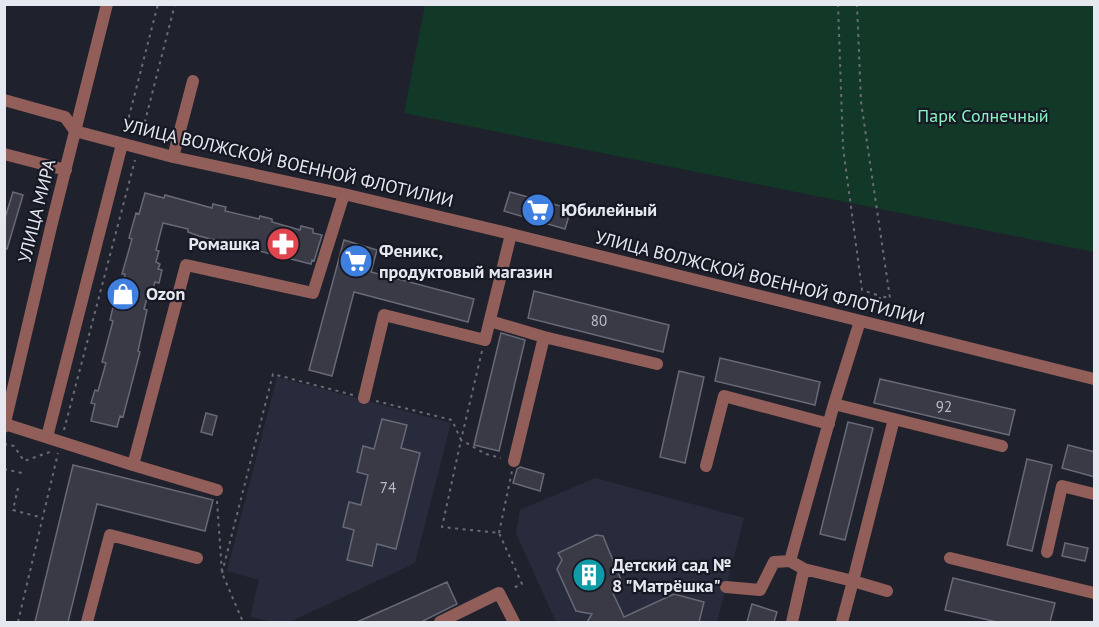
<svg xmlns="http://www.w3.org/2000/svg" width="1099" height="627" font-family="'PT Sans',sans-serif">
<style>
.built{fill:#282b3c}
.green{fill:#123928}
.building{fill:#393a46;stroke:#686977;stroke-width:1.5}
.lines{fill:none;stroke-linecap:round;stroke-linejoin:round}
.path{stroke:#696c76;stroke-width:2;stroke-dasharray:3 4.5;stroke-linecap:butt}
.minor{stroke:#915e59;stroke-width:12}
.labels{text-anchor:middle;stroke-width:4.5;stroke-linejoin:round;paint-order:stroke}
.number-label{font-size:15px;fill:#bbbcc6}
.park-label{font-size:18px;fill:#88f3c1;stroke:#161823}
.street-label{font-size:18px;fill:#e6e8f0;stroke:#161823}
.poi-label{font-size:18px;font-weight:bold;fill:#e6e8f0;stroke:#161823;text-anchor:start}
</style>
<rect width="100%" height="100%" fill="#1f222d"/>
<path class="built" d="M277,377L451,423L415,563L290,622H273L250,617L259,580L227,571Z
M595,478L744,518L717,622H556L516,533L520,510Z"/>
<path class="green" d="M425,5H1094V252L404,113Z"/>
<path class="building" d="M13,192L23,195L7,249L4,248V221Z
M510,192L571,209L565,229L504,211Z
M145,193L164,198L165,195L212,208L213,204L226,207L225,211L259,219L260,216L272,219V222L300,230L301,226L313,229V233L322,235L314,261L312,260L311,264L199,236L188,232V229L163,223L156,250L159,251L156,262L160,264L158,269L162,270L159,283L155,282L153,288L150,287L144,309L147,310L138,351L140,352L123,417L120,416L117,427L91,421L95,404L91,403L95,390L98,391L106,363L102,362L113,321L110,320L113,307L117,308L125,274H122L132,239L129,238L136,213L139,214Z
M344,240L377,250L371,272L474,299L468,322L354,292L332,376L309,370Z
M534,291L669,325L663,352L528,318Z
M501,333L525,340L499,451L474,445Z
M720,358L820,382L815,405L715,381Z
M679,371L704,377L685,463L660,457Z
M880,379L1015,410L1009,435L874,403Z
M206,413L217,416L212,435L201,432Z
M382,419L407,425L401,448L420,453L396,549L377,544L372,566L347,560L354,530L343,527L349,502L361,505L368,475L357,472L363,446L374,449Z
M848,422L873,428L845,540L820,534Z
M1068,445L1095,452V477L1062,468Z
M1027,459L1052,465L1032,551L1007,545Z
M73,465L213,500L205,531L97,504L68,622H35Z
M520,467L544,474L540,491L513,483L517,469Z
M596,535L603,536L621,580L611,589L624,617L674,594L704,602L699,622H587L592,614L576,611L557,569L562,560L558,553Z
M1065,543L1088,548L1085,561L1062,556Z
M953,578L1055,603L1050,622H997L945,610Z
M447,582L457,604L421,622H357Z
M752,604L777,612L774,622H747Z"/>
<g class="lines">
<path class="path" d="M838,4L843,147L862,290L880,296
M857,4L861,102L890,298L880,296L879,313
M125,132L158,4
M141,137L175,4
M482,351L461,440L486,454L501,458
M376,401L452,420L461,440L442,527L499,533L522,584L511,589
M64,430L135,160
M4,444L14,446L24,461L50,452
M4,469L22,473
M18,488L13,510L43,518
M217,501L222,573L243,622
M499,533L512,471
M222,573L273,374L353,395
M18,622L58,453"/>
<path class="minor" d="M4,100L65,117L75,131L173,157L344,194L511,234L1094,379
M4,154L66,170
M173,157L193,81
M490,321L544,337L657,364
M860,321L834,404L790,561L804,569L853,581L894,419L1002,446
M364,398L384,315L485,340L511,234
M834,404L894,419
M5,424L133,465L186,265L313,293L344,194
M4,427L51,227L107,4
M47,437L122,144
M514,461L544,337
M133,465L217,490
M706,466L724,396L829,424
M1047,552L1062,486L1094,494
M950,558L1094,593
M726,587L760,590L774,562L790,561
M87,622L110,535L197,558
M440,622L499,593L514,622
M792,622L804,569
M842,622L853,581L887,591"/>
</g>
<defs>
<g id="supermarket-disc" transform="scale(1.725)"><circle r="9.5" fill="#3f7fe0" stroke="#161823"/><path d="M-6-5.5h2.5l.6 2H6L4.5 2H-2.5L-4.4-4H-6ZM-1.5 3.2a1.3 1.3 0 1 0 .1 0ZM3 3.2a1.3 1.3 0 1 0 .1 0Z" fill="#fff"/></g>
<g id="pharmacy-disc" transform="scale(1.725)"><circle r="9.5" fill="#e0444e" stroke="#161823"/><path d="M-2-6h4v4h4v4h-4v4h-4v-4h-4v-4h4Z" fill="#fff"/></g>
<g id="shop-disc" transform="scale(1.725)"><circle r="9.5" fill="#3f7fe0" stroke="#161823"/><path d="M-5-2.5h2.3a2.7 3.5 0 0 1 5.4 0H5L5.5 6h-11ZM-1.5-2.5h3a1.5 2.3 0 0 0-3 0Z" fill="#fff"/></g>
<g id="building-disc" transform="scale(1.725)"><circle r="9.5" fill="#0f9aa8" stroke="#161823"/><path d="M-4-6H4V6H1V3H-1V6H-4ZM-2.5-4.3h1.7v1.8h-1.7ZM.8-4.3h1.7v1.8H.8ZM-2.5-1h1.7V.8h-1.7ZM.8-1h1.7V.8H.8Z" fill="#fff"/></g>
</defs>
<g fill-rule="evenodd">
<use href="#supermarket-disc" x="538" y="210"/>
<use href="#pharmacy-disc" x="283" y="244"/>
<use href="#supermarket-disc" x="356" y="261"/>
<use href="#shop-disc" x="123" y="294"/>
<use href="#building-disc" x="589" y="575"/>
</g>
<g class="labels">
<g class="number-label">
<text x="599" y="326">80</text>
<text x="944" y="412">92</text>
<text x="388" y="493">74</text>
</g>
<g class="park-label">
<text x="983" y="122">Парк Солнечный</text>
</g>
<g class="street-label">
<text transform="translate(288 163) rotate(13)" y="6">УЛИЦА ВОЛЖСКОЙ ВОЕННОЙ ФЛОТИЛИИ</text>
<text transform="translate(37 211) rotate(-76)" y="6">УЛИЦА МИРА</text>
<text transform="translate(760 278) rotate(14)" y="6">УЛИЦА ВОЛЖСКОЙ ВОЕННОЙ ФЛОТИЛИИ</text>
</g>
<g class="poi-label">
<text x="561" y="216">Юбилейный</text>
<text x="260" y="250" text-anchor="end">Ромашка</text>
<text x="379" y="257">Феникс,<tspan x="379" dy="21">продуктовый магазин</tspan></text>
<text x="146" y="300">Ozon</text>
<text x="612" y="571">Детский сад №<tspan x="612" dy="21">8 "Матрёшка"</tspan></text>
</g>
</g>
<rect width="1099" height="627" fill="none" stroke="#e6e8f0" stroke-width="12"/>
</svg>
